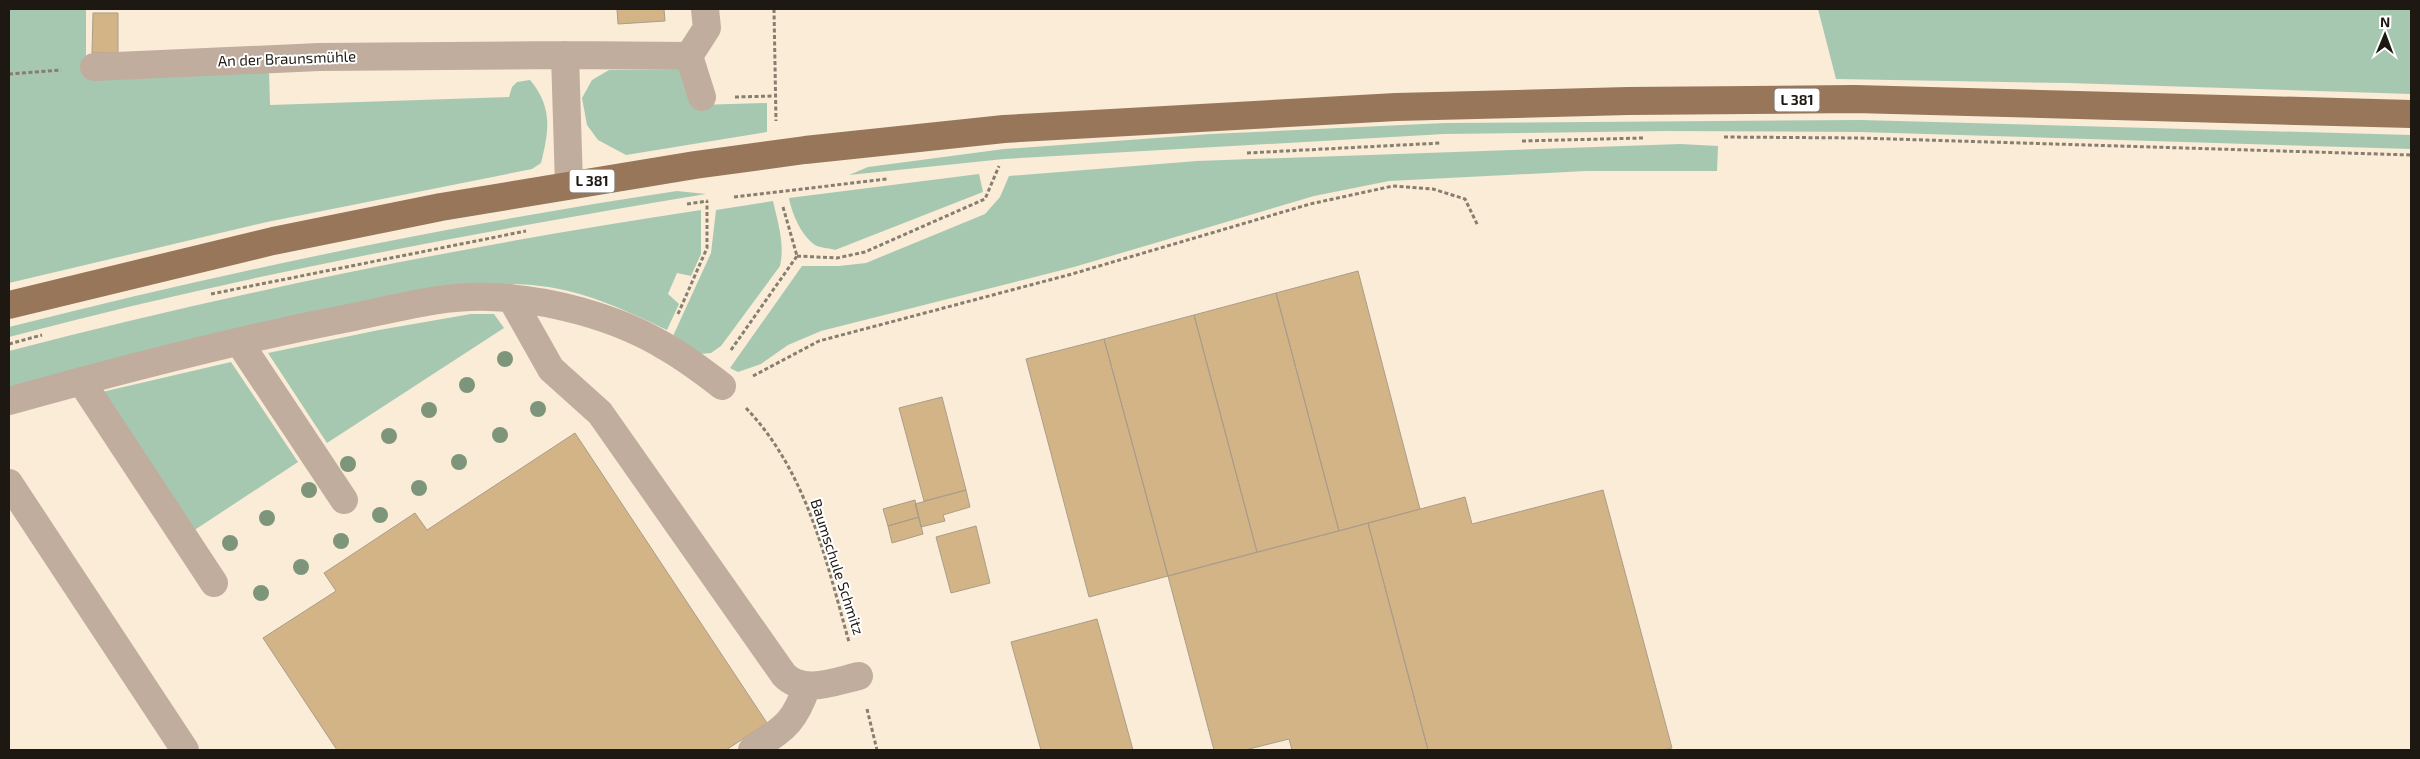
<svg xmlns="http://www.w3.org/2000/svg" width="2420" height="759" font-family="'Exo 2',sans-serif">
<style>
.green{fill:#a6c8b1}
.building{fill:#d2b487;stroke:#aa9d8a}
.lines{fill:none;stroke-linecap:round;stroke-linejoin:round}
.path{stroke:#877e70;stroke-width:3;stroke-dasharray:4 2.5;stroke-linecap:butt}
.minor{stroke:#c0ad9d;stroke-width:28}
.major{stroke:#977659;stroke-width:28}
.tree{fill:#7d967b}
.labels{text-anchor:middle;stroke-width:4;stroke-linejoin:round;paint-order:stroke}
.shield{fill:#fff;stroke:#615d58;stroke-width:1}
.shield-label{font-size:14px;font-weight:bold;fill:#1d1811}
.street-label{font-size:15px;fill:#1d1811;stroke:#fff}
</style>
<rect width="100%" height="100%" fill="#faecd7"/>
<path class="green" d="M9,9H86V58L269,70L270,105L509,97L512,87L517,82L530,80C553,107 549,131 541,163L532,169L267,222L9,283Z
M1818,9H2411V94L2068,83L1836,79Z
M609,70H685L698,105L767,103V132L626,155L598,140L587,125L582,98L592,80Z
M1861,120L2411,135V149L1860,132L1665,131L1444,134L1004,159L849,175L868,167L1004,149L1211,134L1445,123Z
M1680,144L1718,146L1717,171H1586L1389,181L1314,196L1074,267L821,331L788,345L761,364L738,372L730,368L802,266H839L866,263L985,214L1000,197L1009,176L1197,161Z
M979,174L983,192L835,250C829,248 820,248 815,245C801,235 792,214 789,198Z
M677,191L706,194C472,233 238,276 9,337V327C229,271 452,225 677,191Z
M773,201C778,223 785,244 780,266L721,346L711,353L700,354L673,336L711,253L716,210Z
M701,210V254L691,276L677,273L668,294L679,304L667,330C627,311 585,291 540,286C525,284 509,284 494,284L9,387V351C237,292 468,245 701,210Z
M471,314H494L504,328L327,443L268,353L379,330Z
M231,362L298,462L193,531L102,392Z"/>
<path class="building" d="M617,9H664L665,21L618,24Z
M93,13H118V53H92Z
M1358,271L1420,509L1339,531L1276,293Z
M1276,293L1339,531L1257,552L1194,315Z
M1194,315L1257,552L1168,576L1104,339Z
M1104,339L1168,576L1089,597L1026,359Z
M942,397L966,490L924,501L899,408Z
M575,433L767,723L726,750H337L263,638L336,591L324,573L415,513L427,530Z
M966,490L970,507L943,515L945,521L921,527L915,504Z
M1603,490L1672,748L1663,750H1428L1368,523L1465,497L1472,524Z
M915,500L919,517L888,526L883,509Z
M919,517L923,534L892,543L888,526Z
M1368,523L1428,750H1292L1289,739L1245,750H1214L1168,576Z
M976,526L990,583L951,593L936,537Z
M1097,619L1133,750H1041L1011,642Z"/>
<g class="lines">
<path class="path" d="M774,9L776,121
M9,74L61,70
M735,97L776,96
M1724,137L1859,138L2411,155
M1522,141L1643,138
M1247,153L1441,143
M734,197L887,179
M687,204L708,201
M783,207L797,256
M797,256L837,258L865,252L985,199L999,166
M211,294L526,231
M678,314L707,248V201
M9,344L42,335
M731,350L797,256
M753,376L819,341L1072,274L1310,204L1393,186L1433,189L1465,199L1478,226
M746,408C807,472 826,560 849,642
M867,709L877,750"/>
<path class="minor" d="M565,55L569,185
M94,67L319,57L565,55L689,56
M702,97L689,56L707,28L705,9
M511,298L551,369L600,413L784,675C803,695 836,681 859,676
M239,342L344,500
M81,381L214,583
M9,401C123,369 238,339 354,317C398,308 444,295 489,297C546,298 617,317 666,347C685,358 704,372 722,386
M9,483L185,750
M752,750C784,728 794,724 807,686"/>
<path class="major" d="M9,305L273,241L441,207L695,165L805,150L1004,129L1396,107L1628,101L1855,99L2411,114"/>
</g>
<g class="tree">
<circle cx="505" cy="359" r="8"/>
<circle cx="467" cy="385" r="8"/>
<circle cx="538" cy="409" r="8"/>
<circle cx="429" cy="410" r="8"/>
<circle cx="500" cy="435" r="8"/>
<circle cx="389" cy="436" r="8"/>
<circle cx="459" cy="462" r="8"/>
<circle cx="348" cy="464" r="8"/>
<circle cx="419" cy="488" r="8"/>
<circle cx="309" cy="490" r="8"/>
<circle cx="380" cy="515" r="8"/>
<circle cx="267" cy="518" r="8"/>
<circle cx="341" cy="541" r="8"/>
<circle cx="230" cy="543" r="8"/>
<circle cx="301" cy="567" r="8"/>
<circle cx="261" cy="593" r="8"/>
</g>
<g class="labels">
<g class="shield">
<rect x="1774.5" y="88.5" width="45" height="23" rx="4"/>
<rect x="569.5" y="169.5" width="45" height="23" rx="4"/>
</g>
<g class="shield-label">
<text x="1797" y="105">L 381</text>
<text x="592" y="186">L 381</text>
</g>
<g class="street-label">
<text transform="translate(287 59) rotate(-2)" y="5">An der Braunsmühle</text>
<text transform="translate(837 567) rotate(72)" y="5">Baumschule Schmitz</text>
</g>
</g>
<rect width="2420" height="759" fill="none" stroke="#1d1811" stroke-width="20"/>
<g transform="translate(2385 35) rotate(1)" stroke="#ffffff" stroke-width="4" paint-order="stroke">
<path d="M0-4L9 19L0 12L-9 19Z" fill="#1d1811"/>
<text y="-8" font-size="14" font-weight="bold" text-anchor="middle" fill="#1d1811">N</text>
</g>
</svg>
